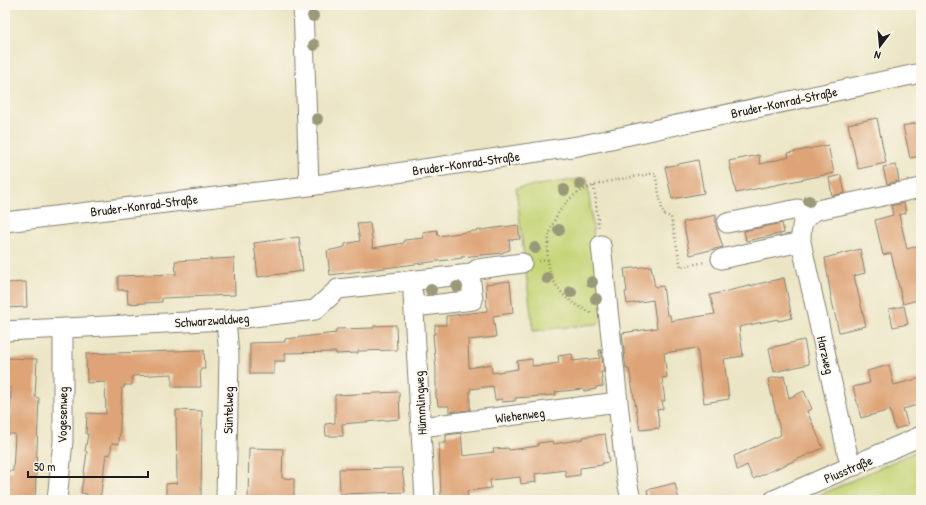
<svg xmlns="http://www.w3.org/2000/svg" width="926" height="505" font-family="'Patrick Hand',sans-serif">
<style>
.green{fill:#c5d476;stroke:#707849}
.building{fill:#dea477}
.lines{fill:none;stroke-linecap:round;stroke-linejoin:round}
.minor-casing{stroke:#848070;stroke-width:21}
.path{stroke:#848070;stroke-width:2.5;stroke-dasharray:1 3;stroke-linecap:butt}
.minor{stroke:#fff;stroke-width:19}
.tree{fill:#9a9a7a}
.labels{text-anchor:middle;stroke-width:3;stroke-linejoin:round;paint-order:stroke}
.street-label{font-size:13px;fill:#1c1c1c;stroke:#fbf7ec}
</style>
<rect width="100%" height="100%" fill="#fbf7ec"/>
<filter id="ink" filterUnits="userSpaceOnUse"><feTurbulence type="fractalNoise" baseFrequency=".025" numOctaves="2"/><feDisplacementMap in="SourceGraphic" scale="8" xChannelSelector="R" yChannelSelector="G"/><feConvolveMatrix kernelMatrix="1 2 1 2 8 2 1 2 1" color-interpolation-filters="sRGB"/></filter>
<filter id="wash" filterUnits="userSpaceOnUse"><feTurbulence type="fractalNoise" baseFrequency=".012" numOctaves="4" result="noise"/><feDisplacementMap in="SourceGraphic" scale="16" xChannelSelector="R" yChannelSelector="G"/><feGaussianBlur stdDeviation="0.9" result="paint"/><feColorMatrix in="noise" values="0 0 0 0 0 0 0 0 0 0 0 0 0 0 0 0 0 1.4 0 .05"/><feComposite in="paint" operator="in"/></filter>
<g filter="url(#wash)">
<rect width="100%" height="100%" fill="#ece5c5"/>
<path class="green" d="M587,178L604,323L533,331L516,188Z
M921,449V500H809Z"/>
<g id="blocks">
<path class="building" d="M877,118L886,163L858,169L848,124Z
M921,122V156L910,158L903,126Z
M828,145L834,173L736,193L729,161L759,155L760,164L789,157L788,153Z
M698,160L704,193L672,199L665,167Z
M896,165L899,181L887,184L883,167Z
M841,175L845,193L832,196L829,178Z
M904,203L906,213L899,215L907,249L921,245V299L903,304L891,253L883,255L875,220L893,215L891,206Z
M716,215V226L723,247L690,255L683,222Z
M370,223L373,248L404,243V240L424,238L423,232L437,230L438,236L518,225L520,239L509,240L510,250L503,252V253L461,257L462,258L330,275L327,251L345,247V244L360,241L357,224Z
M782,223L784,233L746,241L744,231Z
M299,237L303,271L258,277L254,243Z
M860,249L865,273L854,276L866,326L839,332L831,297L825,258Z
M234,258L235,295L162,298V302L128,304L127,290H118V276L176,274L175,261Z
M651,266L655,287L663,286L667,315H670L671,321L715,314L710,295L784,278L792,318L778,321V319L739,327L743,356L724,359L729,399L704,403L697,348L664,353L667,377L662,378L665,401H662L663,409L657,410L660,428L640,430L629,369H626L622,333L657,328L653,300L627,304L625,292H627L624,269Z
M510,281L513,313L493,316L496,337L468,340L469,368L491,364L492,373L518,369L517,361L532,359V366L546,365L559,363L558,356L566,355L572,354L573,361L600,358L599,350H601L604,372H601L603,386L596,387V389L584,391L583,389L555,392L556,395L515,398V401L502,402V399L495,400L493,386L470,389V410L449,412V406H438L437,398H436V369L433,334H435V325H446V316L487,311L486,284Z
M26,282L27,307L5,308V283Z
M904,306L908,324L893,327L889,309Z
M396,325L397,350L358,351V353L336,354V352L285,353V361H274V374H250V343L285,342V339L336,333V329L374,328V326Z
M804,340L809,364L774,372L769,348Z
M204,350L205,369H200L201,387H172V374L132,376V385H124V388H122L119,444L112,443L110,455L106,454L100,500H86L87,494L81,493L87,452L85,451L88,434H86L87,413L106,414L105,382L87,383L86,354Z
M6,358L37,359L35,397L39,398L35,500H5V471H13L15,434H5V420H10L11,388H5Z
M889,365L894,385L921,378V404L903,409L908,425L895,429L890,410L861,418L853,387L870,383L867,371Z
M784,376L789,398L804,391L812,409L807,411L823,448L753,479L747,465L737,470L734,456L781,435L768,379Z
M399,392L400,419L342,424L343,436H326L325,424L335,423V395Z
M176,410L202,411L201,500H166V484L177,483Z
M461,433L463,456L494,452L493,449L508,448L509,450L538,446V443L546,442L553,441L554,444L583,439V437L605,434L609,462L602,463V465L580,468V475L566,477L565,470L535,474L536,482L521,484L520,477L490,480L491,488L467,491L468,498L463,500H441L439,443H446V435Z
M249,448L283,449L282,478L294,479V498L268,497V500H248Z
M402,468L405,492L340,494L339,469Z
M675,483L679,500H649L647,490Z"/>
</g>
</g>
<g filter="url(#ink)">
<use href="#blocks" fill-opacity="0" stroke="#848070" stroke-width="1"/>
<g class="lines">
<g class="minor-casing">
<path id="minor" d="M303,5L309,186
M5,222L309,186L578,146L921,73
M727,223L798,209L807,215
M601,245L626,476L631,500
M721,259L801,242
M470,274L478,269L522,263
M413,294L425,500
M5,331L226,320L315,310L338,289L470,274L473,300L415,307
M421,427L618,402
M855,466L848,456L801,242C801,225 801,218 817,210L921,188
M57,500L63,441V329
M226,500L229,355L226,320
M774,500L921,436"/>
</g>
<path class="path" d="M594,186L599,229
M539,261L548,260
M591,313C580,307 569,302 561,292C537,263 546,210 581,191C602,180 631,178 655,173L663,214L671,217L681,267L705,262"/>
<use href="#minor" class="minor"/>
</g>
<g class="tree">
<circle cx="313" cy="16" r="6"/>
<circle cx="314" cy="45" r="6"/>
<circle cx="317" cy="119" r="6"/>
<circle cx="580" cy="184" r="6"/>
<circle cx="564" cy="190" r="6"/>
<circle cx="809" cy="201" r="6"/>
<circle cx="559" cy="230" r="6"/>
<circle cx="535" cy="248" r="6"/>
<circle cx="547" cy="278" r="6"/>
<circle cx="592" cy="282" r="6"/>
<circle cx="457" cy="287" r="6"/>
<circle cx="431" cy="290" r="6"/>
<circle cx="571" cy="292" r="6"/>
<circle cx="596" cy="299" r="6"/>
</g>
</g>
<g class="labels">
<g class="street-label">
<text transform="translate(784 102) rotate(-12)" y="5">Bruder-Konrad-Straße</text>
<text transform="translate(466 163) rotate(-8)" y="5">Bruder-Konrad-Straße</text>
<text transform="translate(144 205) rotate(-7)" y="5">Bruder-Konrad-Straße</text>
<text transform="translate(212 320) rotate(-4)" y="5">Schwarzwaldweg</text>
<text transform="translate(826 355) rotate(77)" y="5">Harzweg</text>
<text transform="translate(420 403) rotate(-93)" y="5">Hümmlingweg</text>
<text transform="translate(228 410) rotate(-89)" y="5">Süntelweg</text>
<text transform="translate(62 415) rotate(-89)" y="5">Vogesenweg</text>
<text transform="translate(520 415) rotate(-7)" y="5">Wiehenweg</text>
<text transform="translate(848 469) rotate(-23)" y="5">Piusstraße</text>
</g>
</g>
<rect width="926" height="505" fill="none" stroke="#fbf7ec" stroke-width="20"/>
<g transform="translate(880 46) rotate(196)" stroke="#fbf7ec" stroke-width="3" paint-order="stroke">
<path d="M0-3L7 15L0 10L-7 15Z" fill="#1c1c1c"/>
<text y="-6" font-size="11" font-weight="bold" text-anchor="middle" fill="#1c1c1c">N</text>
</g>
<path d="M28 471v6h120v-6" fill="none" stroke="#1c1c1c" stroke-width="2"/>
<text x="34" y="471" font-size="12" fill="#1c1c1c" stroke="#fbf7ec" stroke-width="3" paint-order="stroke">50 m</text>
</svg>
